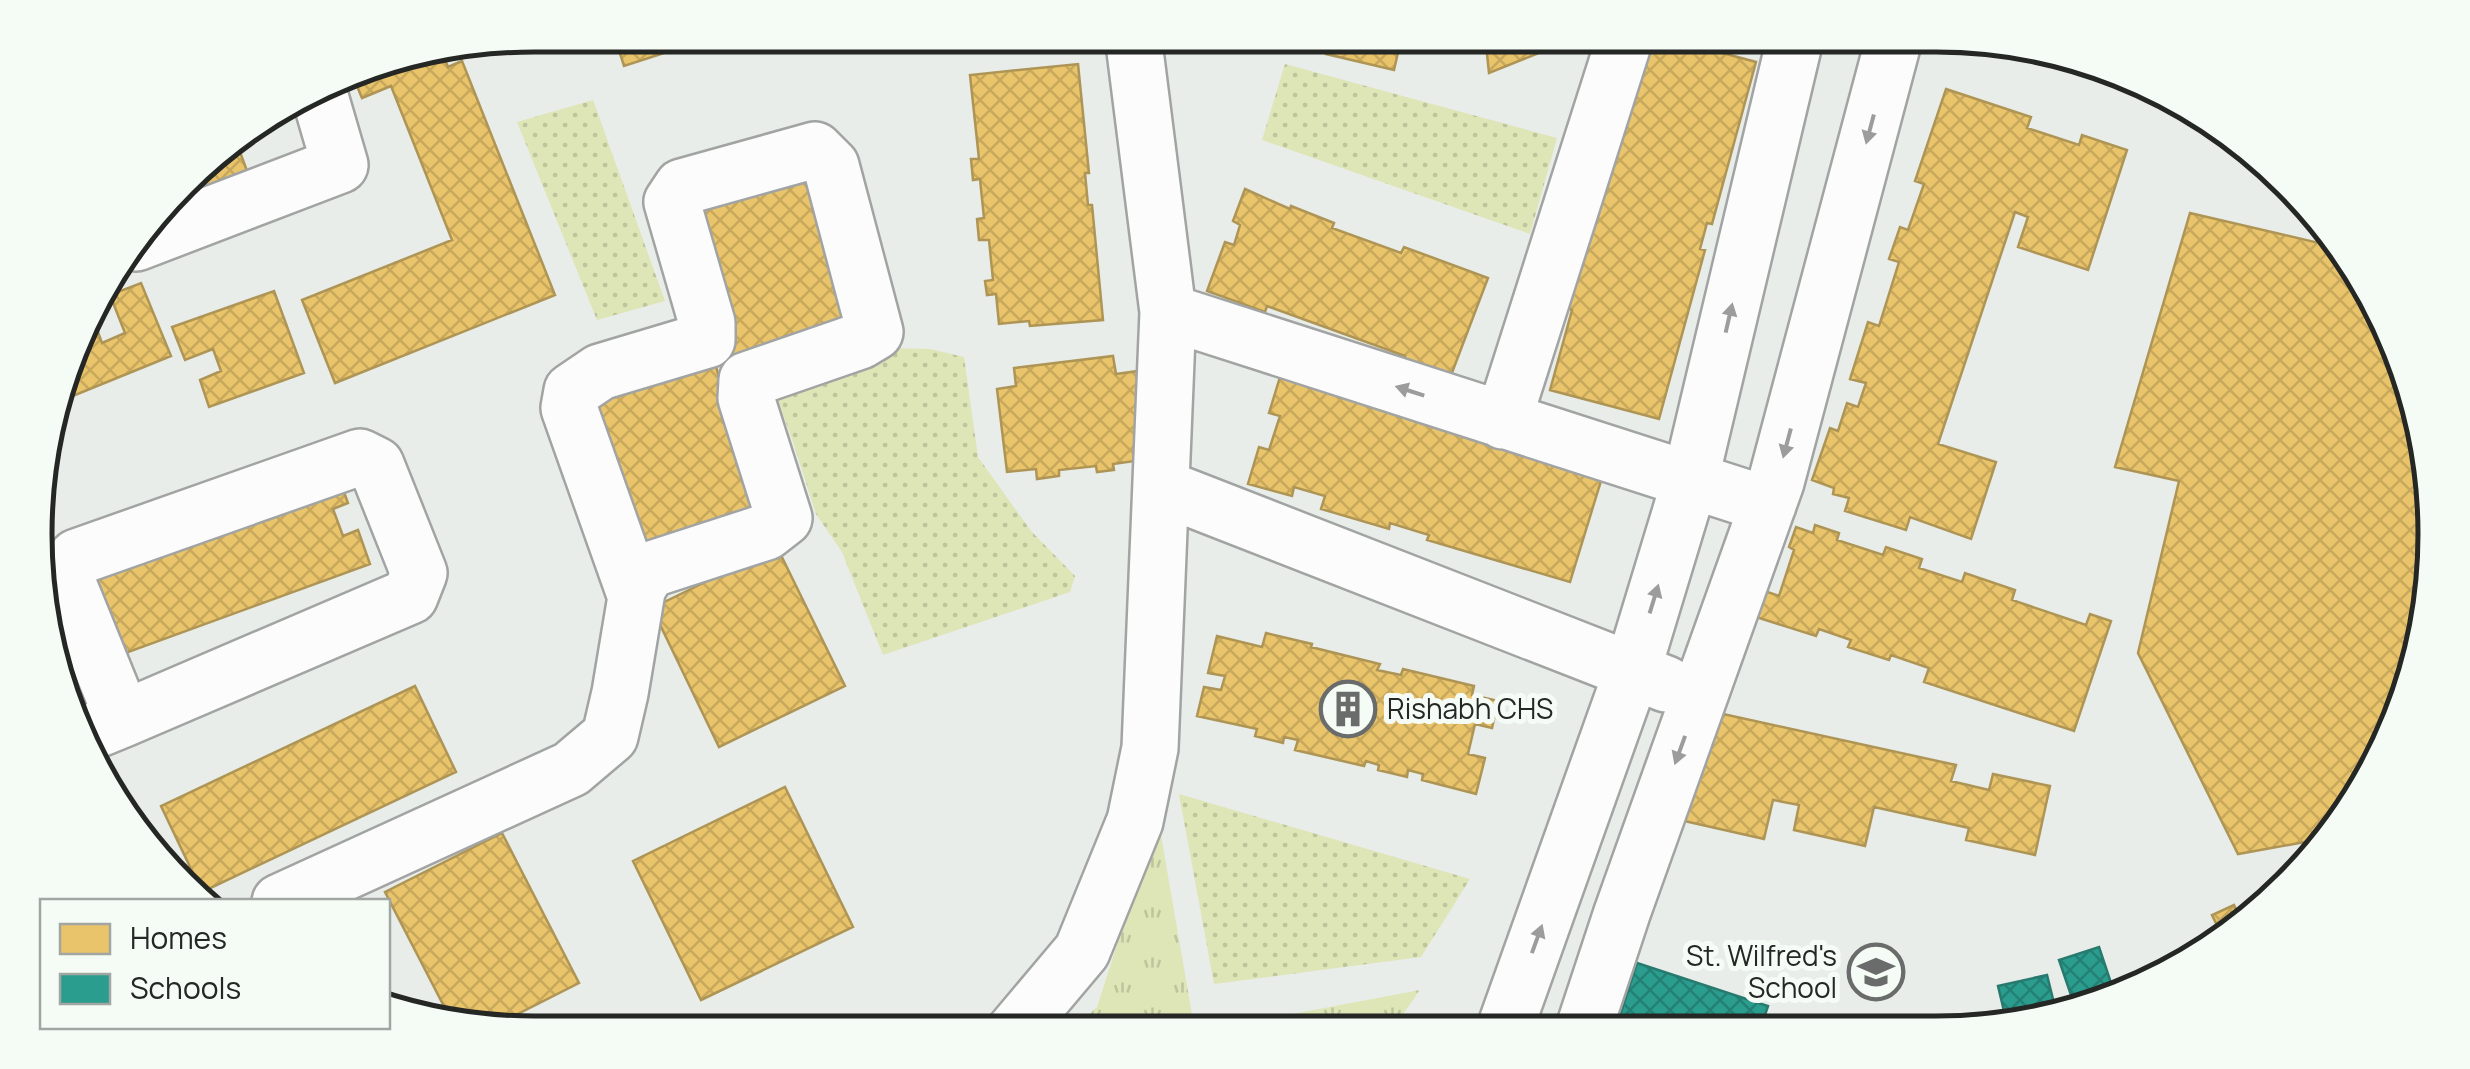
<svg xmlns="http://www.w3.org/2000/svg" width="2470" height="1069" font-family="Manrope,sans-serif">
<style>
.grass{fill:url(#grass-tufts)}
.park{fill:url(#park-dots)}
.homes{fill:url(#homes-cross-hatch);stroke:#ae9555;stroke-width:2.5}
.schools{fill:url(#schools-cross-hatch);stroke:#287a6f;stroke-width:2.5}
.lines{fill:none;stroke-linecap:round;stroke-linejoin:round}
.minor-casing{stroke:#a1a4a2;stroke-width:60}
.minor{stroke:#fcfcfc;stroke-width:55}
.oneway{fill:#9b9c9b}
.labels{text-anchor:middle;stroke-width:10;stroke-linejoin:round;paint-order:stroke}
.poi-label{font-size:28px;fill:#252725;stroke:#f5fbf5;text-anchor:start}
.rim{fill:none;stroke:#252725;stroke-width:5}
</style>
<defs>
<pattern id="grass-tufts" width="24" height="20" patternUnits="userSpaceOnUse" patternTransform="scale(2.5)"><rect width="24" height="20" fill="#dee5b6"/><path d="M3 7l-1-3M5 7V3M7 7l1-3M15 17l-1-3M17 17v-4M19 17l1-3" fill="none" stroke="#bec49c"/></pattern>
<pattern id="park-dots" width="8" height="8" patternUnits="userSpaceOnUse" patternTransform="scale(2.5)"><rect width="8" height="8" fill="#dee5b6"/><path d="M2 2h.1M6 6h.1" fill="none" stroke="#bec49c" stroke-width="1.8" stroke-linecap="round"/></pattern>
<pattern id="homes-cross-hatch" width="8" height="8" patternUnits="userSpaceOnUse" patternTransform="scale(2.5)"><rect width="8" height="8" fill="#e9c46a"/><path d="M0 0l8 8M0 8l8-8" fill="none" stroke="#c8a85c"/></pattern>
<pattern id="schools-cross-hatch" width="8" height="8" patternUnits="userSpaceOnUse" patternTransform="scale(2.5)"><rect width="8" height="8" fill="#2a9d8f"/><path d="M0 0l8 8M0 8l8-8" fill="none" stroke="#248075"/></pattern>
</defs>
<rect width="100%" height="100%" fill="#e8ede9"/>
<path class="grass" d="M1158,818L1195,1032H1070L1097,1007Z
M1420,990L1391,1031L1197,1032Z"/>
<path class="park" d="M1285,64L1557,138L1530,234L1262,140Z
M593,100L665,301L597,320L517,122Z
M881,348L930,349L964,357L978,457L1031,531L1075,576L1070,592L883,655L842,552L816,514L793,442L771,383Z
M1179,794L1470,879L1421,957L1214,984Z"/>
<path class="homes" d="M614,35H720L624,66Z
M1302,35H1402L1394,70L1326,54L1329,41Z
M1485,35H1584L1489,73Z
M1646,35H1656L1756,62L1712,224L1707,223L1700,249L1705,250L1659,419L1550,390L1572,310L1566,308L1587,229H1593Z
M441,50L448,67L462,61L555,295L335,383L302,300L452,240L391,86L362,98L352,74L373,62Z
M1078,64L1089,173H1085L1088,205H1092L1103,320L1030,326L1029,321L999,324L996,294L987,295L985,281L993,280L989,240H979L977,219L984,218L980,179L973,180L971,159H979L970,75Z
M1946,89L2031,117L2027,128L2079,145L2082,135L2127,150L2088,270L2018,247L2028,217L2015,212L1938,444L1996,462L1971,539L1910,517L1906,530L1845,511L1849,498L1833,494L1834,488L1812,480L1830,428L1838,431L1847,403L1858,407L1866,383L1850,379L1868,322L1879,326L1899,262L1889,259L1900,227L1908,230L1924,184L1915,181Z
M236,141L250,179L165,208L206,159Z
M812,163L861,327L734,365L685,200Z
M1245,189L1290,209L1291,206L1334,223L1332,228L1401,253L1404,247L1488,278L1450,378L1401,366L1405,356L1267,306L1265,312L1207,291L1225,242L1234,245L1240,225L1233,221Z
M2190,213L2332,246L2384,314L2434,502L2408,696L2333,837L2238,854L2138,653L2179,481L2115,467Z
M141,283L171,356L58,402L89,320L95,333L98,332L102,343L125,333L110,295Z
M274,291L304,373L209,407L200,380L221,371L213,349L185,360L172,327Z
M1113,356L1116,374L1138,371L1149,459L1113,464L1114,470L1097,472L1096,466L1059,470V476L1037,479L1036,469L1007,472L997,389L1016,386L1014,368Z
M716,366L755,521L628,553L589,399Z
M1280,377L1604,471L1570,582L1427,540L1429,535L1390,523L1389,529L1321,509L1325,496L1294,487L1292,496L1248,484L1259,447L1269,450L1280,416L1269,413Z
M337,473L348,503L333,509L343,536L358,530L370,564L112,658L80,569Z
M1815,525L1839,533L1837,540L1883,555L1886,547L1922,559L1919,568L1962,582L1965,573L2015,590L2012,600L2086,625L2090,614L2111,621L2074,731L1924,682L1929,668L1891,655L1889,660L1848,647L1851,640L1819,629L1816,636L1756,617L1765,591L1779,596L1794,550L1789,547L1796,527L1813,533Z
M777,547L845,686L719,747L652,608Z
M1266,633L1312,644L1311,647L1380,664L1377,670L1401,675L1403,669L1474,686L1472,695L1498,701L1492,728L1475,724L1468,754L1485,758L1476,794L1422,780L1423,774L1408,770L1407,777L1378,770L1379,765L1366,761L1364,766L1295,750L1298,740L1284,737L1283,743L1255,736L1257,729L1197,716L1204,687L1221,690L1225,676L1208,673L1217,636L1262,647Z
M415,686L456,772L202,892L161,806Z
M1705,710L1956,765L1951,781L1989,790L1993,774L2050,786L2035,855L1966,840L1969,828L1874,807L1865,846L1794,830L1799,805L1773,800L1764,839L1680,820Z
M785,787L853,927L701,1000L633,861Z
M502,833L579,983L492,1027L451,1020L385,892Z
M2278,892L2240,930L2224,940L2212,915L2234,905L2237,912Z"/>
<path class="schools" d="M2099,947L2112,986L2072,998L2059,960Z
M1637,963L1768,1006L1760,1030L1615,1031Z
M2047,975L2057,1015L2008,1028L1998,986Z
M2119,993L2121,998L2076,1010L2075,1009Z"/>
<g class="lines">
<g class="minor-casing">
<path id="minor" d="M136,243L340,165L319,93
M1168,312L1768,505
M1503,421L1624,41
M1161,487L1666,684
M84,735L123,719L410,596L419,573L376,465L360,457L77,557L65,576L123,719
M280,902L571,769L610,736L620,693L636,597L638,587L649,570L766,532L784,518L746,398L747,380L860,341L875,332L831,166L815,150L682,187L672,202L707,323V340L600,372L572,391L569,408L636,597
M1504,1031L1632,672L1690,481L1796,35
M1583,1031L1622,913L1776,482L1895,35
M1013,1033L1082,951L1135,821L1150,748L1168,312L1133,35"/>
</g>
<use href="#minor" class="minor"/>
</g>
<defs><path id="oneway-solid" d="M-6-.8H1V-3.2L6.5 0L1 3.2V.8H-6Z" transform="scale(2.5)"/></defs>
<g class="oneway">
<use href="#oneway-solid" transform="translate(1870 129) rotate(105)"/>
<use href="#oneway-solid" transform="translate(1729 318) rotate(-77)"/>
<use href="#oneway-solid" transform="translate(1410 391) rotate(-162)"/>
<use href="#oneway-solid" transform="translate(1787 443) rotate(105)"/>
<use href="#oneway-solid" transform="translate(1654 599) rotate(-73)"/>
<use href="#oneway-solid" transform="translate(1680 750) rotate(110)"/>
<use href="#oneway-solid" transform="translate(1537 939) rotate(-70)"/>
</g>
<defs>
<g id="building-ring" transform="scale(2.875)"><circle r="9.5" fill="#f5fbf5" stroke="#696c6a" stroke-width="1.5"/><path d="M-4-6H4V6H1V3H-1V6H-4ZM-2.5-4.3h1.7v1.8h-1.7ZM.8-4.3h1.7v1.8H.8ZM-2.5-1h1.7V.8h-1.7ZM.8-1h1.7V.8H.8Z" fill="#696c6a"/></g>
<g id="school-ring" transform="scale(2.875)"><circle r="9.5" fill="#f5fbf5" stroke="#696c6a" stroke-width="1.5"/><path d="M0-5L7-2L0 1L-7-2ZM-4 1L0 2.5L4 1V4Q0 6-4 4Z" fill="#696c6a"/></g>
</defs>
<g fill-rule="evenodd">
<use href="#building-ring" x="1348" y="709"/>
<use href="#school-ring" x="1876" y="972"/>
</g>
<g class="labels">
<g class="poi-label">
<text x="1387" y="719">Rishabh CHS</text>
<text x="1837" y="966" text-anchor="end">St. Wilfred's<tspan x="1837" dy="32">School</tspan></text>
</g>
</g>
<path d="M0 0H2470V1069H0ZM534 52H1936A482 482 0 0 1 2418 534V534A482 482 0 0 1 1936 1016H534A482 482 0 0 1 52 534V534A482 482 0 0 1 534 52Z" fill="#f5fbf5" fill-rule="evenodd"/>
<path class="rim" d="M534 52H1936A482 482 0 0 1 2418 534V534A482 482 0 0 1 1936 1016H534A482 482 0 0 1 52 534V534A482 482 0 0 1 534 52Z"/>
<rect x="40" y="899" width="350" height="130" fill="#f5fbf5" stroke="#a2a6a2" stroke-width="2.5"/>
<rect x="60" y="924" width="50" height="30" fill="#e9c46a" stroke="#a2a6a2" stroke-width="2.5"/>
<text x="130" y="949" font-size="30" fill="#252725">Homes</text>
<rect x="60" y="974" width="50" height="30" fill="#2a9d8f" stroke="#a2a6a2" stroke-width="2.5"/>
<text x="130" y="999" font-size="30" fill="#252725">Schools</text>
</svg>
